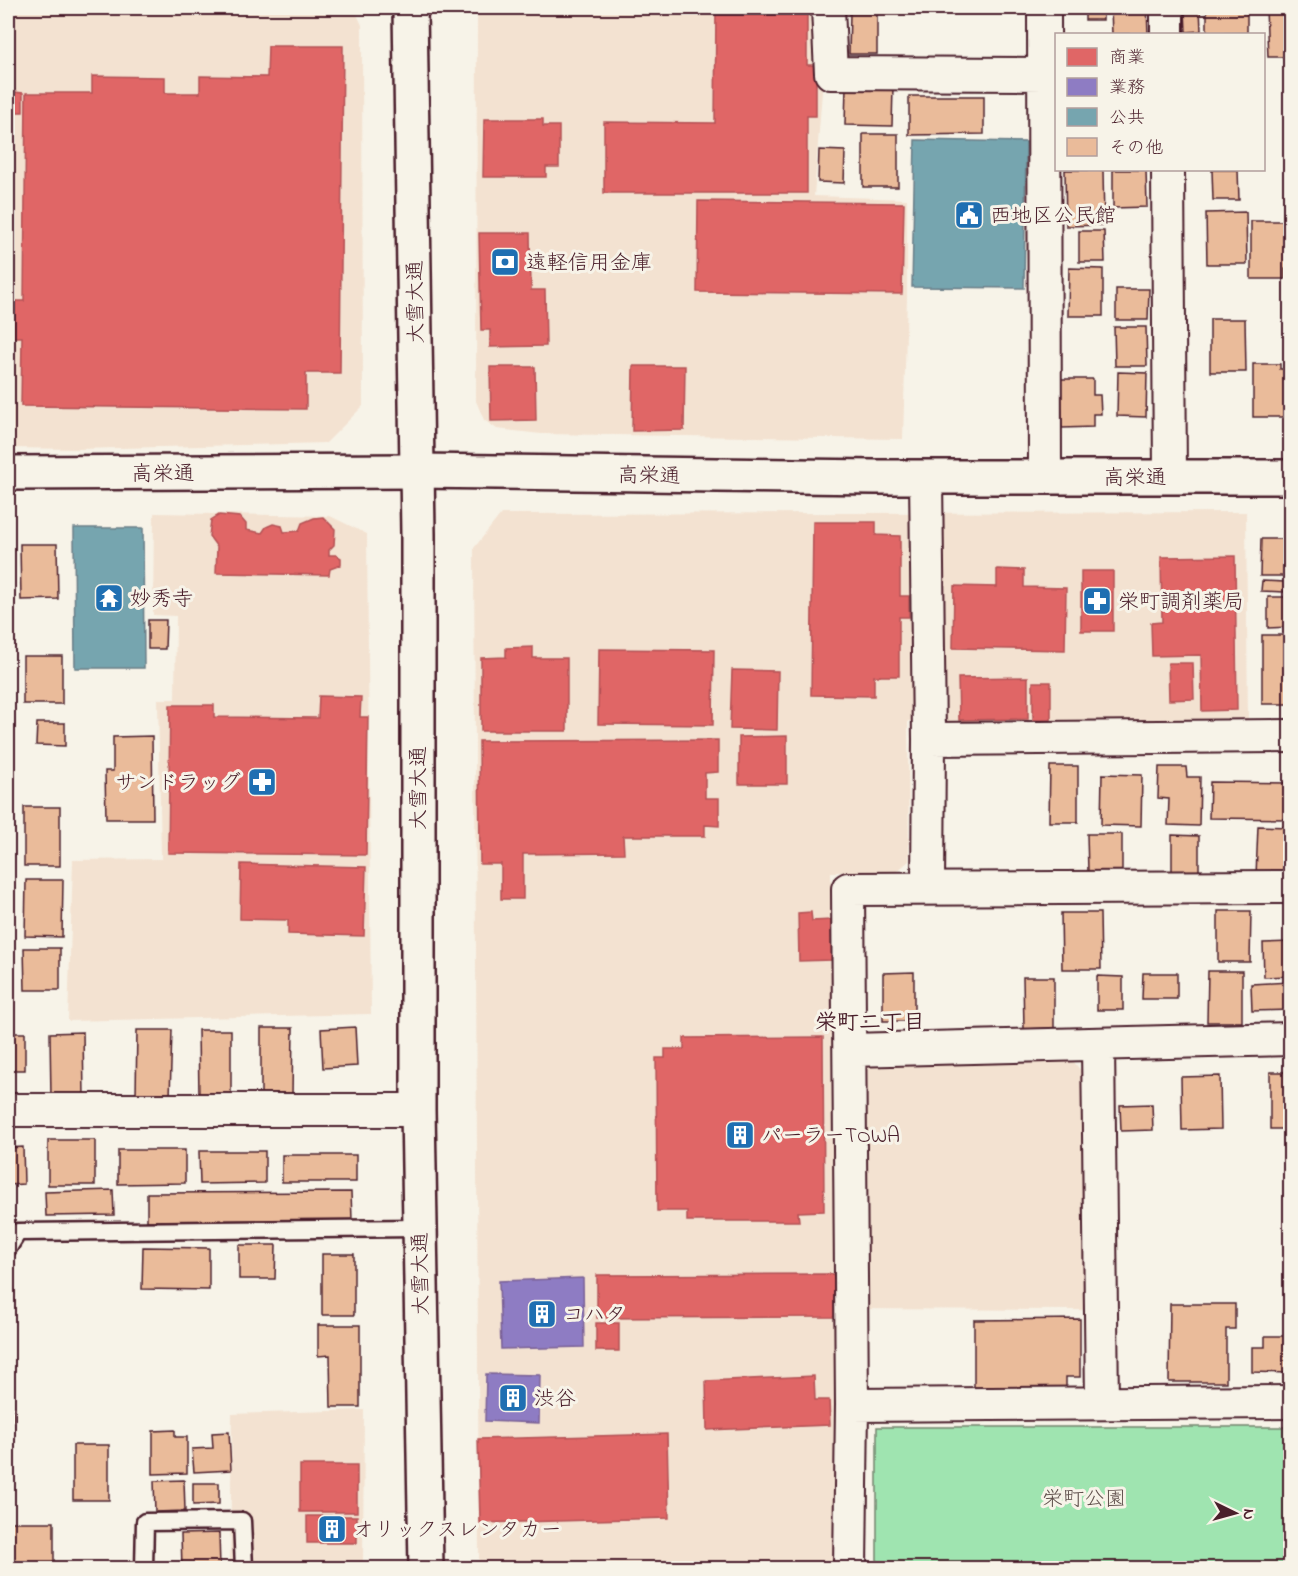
<svg xmlns="http://www.w3.org/2000/svg" width="1298" height="1576" font-family="'Indie Flower','Klee One',sans-serif">
<style>
.built{fill:#f3e2d1}
.green{fill:#9fe4b0;stroke:#74826e;stroke-width:1.5}
.shops{fill:#e06666;stroke:#b35154;stroke-width:1.5}
.offices{fill:#8e7cc3;stroke:#7a6095;stroke-width:1.5}
.public{fill:#76a5af;stroke:#697d87;stroke-width:1.5}
.building{fill:#eabb9a;stroke:#4a1f2b;stroke-width:1.5}
.lines{fill:none;stroke-linecap:round;stroke-linejoin:round}
.lane-casing{stroke:#4a1f2b;stroke-width:21}
.street-casing{stroke:#4a1f2b;stroke-width:36}
.secondary-casing{stroke:#4a1f2b;stroke-width:38}
.highway-casing{stroke:#4a1f2b;stroke-width:38}
.lane{stroke:#f7f3e8;stroke-width:16}
.street{stroke:#f7f3e8;stroke-width:32}
.secondary{stroke:#f7f3e8;stroke-width:33}
.highway{stroke:#f7f3e8;stroke-width:33}
.labels{text-anchor:middle;stroke-width:6;stroke-linejoin:round;paint-order:stroke}
.poi-label{font-size:21px;fill:#4a1f2b;stroke:#f7f3e8;text-anchor:start}
.street-label{font-size:21px;fill:#4a1f2b;stroke:#f7f3e8}
.park-label{font-size:21px;fill:#5f504c;stroke:#f7f3e8}
.neighbourhood-label{font-size:22px;font-weight:bold;fill:#4a1f2b;stroke:#f7f3e8}
</style>
<rect width="100%" height="100%" fill="#f7f3e8"/>
<filter id="ink" filterUnits="userSpaceOnUse"><feTurbulence type="fractalNoise" baseFrequency=".0167" numOctaves="2"/><feDisplacementMap in="SourceGraphic" scale="12" xChannelSelector="R" yChannelSelector="G"/><feConvolveMatrix kernelMatrix="1 2 1 2 8 2 1 2 1" color-interpolation-filters="sRGB"/></filter>
<g filter="url(#ink)">
<path class="built" d="M8,8H354L362,25L363,406L326,443L78,449L8,448Z
M477,8H818L823,78L814,196L907,199V297L903,439L541,434L497,429L484,420L476,401Z
M1246,512L1248,725L908,721L909,861L897,871L831,872L832,1061L1074,1062L1084,1075L1083,1310L836,1309L837,1568H479L474,548L501,514Z
M154,513L330,516L367,534L371,1014L68,1021L73,860L161,859L158,699H175L176,616L153,615Z
M364,1410L363,1568H230L232,1414Z"/>
<path class="green" d="M877,1427H1290V1568H877Z"/>
<path class="shops" d="M716,8H807V65H816V116H807V193H604V122L715,123Z
M268,46H343L340,373H306V409L21,406L22,337H8V301H24L26,93H92V76L165,77V93H200V76L267,77Z
M14,92L23,93V112H14Z
M484,119H543V126H559V167H546V177H483Z
M698,201L904,203L902,294L697,292Z
M479,233H530L531,290H545L546,346L490,347V330H481Z
M633,366H685L684,430L632,431Z
M490,367H535L536,420L491,421Z
M219,515L240,517L246,524V530L262,533L266,527L273,524L282,526L284,532L299,531L302,523L314,518L323,517L335,529L334,545L329,550V555H336L341,558V565L330,569L329,575L216,573L217,547L209,536L211,520Z
M813,522H876V535L900,536V596H909V617H899V676H874V696L811,695Z
M1235,556L1237,710L1202,711L1201,655L1152,656L1151,623L1162,622L1161,557Z
M997,569L1024,570V587L1066,588L1065,650L953,648L954,586L997,587Z
M1081,571H1113V631H1081Z
M533,647V658H567V731H481V658L506,657V648Z
M599,649L714,650L713,725L598,724Z
M1168,663H1193L1194,699L1169,700Z
M732,670L778,671L777,730L730,729Z
M1028,677V719L959,720L958,678Z
M1033,682H1051V720H1033Z
M319,696L361,697L360,717H368L366,855L168,853L170,705H214V717L318,718Z
M787,736V784H739V737Z
M718,740V772L705,773V798H719V826L705,825V836H623L624,853L523,854V899H501V864H480L479,741Z
M241,864L366,867L364,936L288,934V920L240,919Z
M811,912L812,921L831,920L832,960L799,961L798,913Z
M823,1037L824,1211L798,1212L799,1221H687V1211H657L656,1058H665V1049H684V1038Z
M834,1274V1317L597,1318V1275Z
M596,1323H619V1351H596Z
M814,1376L815,1400H829L830,1425L707,1430L706,1381Z
M667,1434L669,1518L480,1523L478,1439Z
M300,1465H357V1512H300Z
M307,1516H357V1543H307Z"/>
<path class="offices" d="M583,1278L584,1347L501,1349L499,1281Z
M486,1374L540,1375L539,1423L485,1421Z"/>
<path class="public" d="M915,140L1026,142L1024,288L912,287Z
M74,528H143L144,668H75Z"/>
<path class="building" d="M1085,8H1103V20H1085Z
M1111,8H1147L1148,34H1112Z
M1200,8L1201,31L1186,32L1185,9Z
M1207,8H1247V33L1207,34Z
M1290,8V57H1268L1266,9Z
M850,13H877V54H849Z
M846,86L893,87L892,126L845,125Z
M909,96H984V134L909,135Z
M863,134H898V187H863Z
M819,150L845,151L844,183L818,182Z
M1065,170H1103L1104,225L1066,226Z
M1113,170H1146L1147,207L1113,208Z
M1212,170H1238L1239,200H1213Z
M1246,212L1247,264H1207L1206,213Z
M1251,221H1285L1284,233H1290V268L1285,269V279H1251Z
M1079,231H1104L1105,262H1079Z
M1069,268L1103,269V316H1068Z
M1116,289H1149L1148,320H1116Z
M1210,319H1245L1246,372H1210Z
M1114,327H1146L1147,366H1115Z
M1253,364H1280V369H1290V398H1286V417H1253Z
M1118,372L1147,373L1146,417L1117,416Z
M1061,379H1093V395H1100L1101,414H1093V427L1062,428Z
M1261,539H1290V576H1260Z
M20,544H57L58,599L21,600Z
M1262,581L1285,582L1284,592L1261,591Z
M1268,597H1290V627L1268,628Z
M148,620H166L165,649H148Z
M1262,635H1290V704H1262Z
M23,656H62V704H23Z
M37,723H65V746L36,745Z
M152,736L153,819H106L105,771H113V737Z
M1050,766H1078V822H1049Z
M1159,767H1186L1187,777H1200L1199,826L1168,825L1169,799L1158,798Z
M1102,774L1142,775L1141,826L1101,825Z
M1210,782L1290,783V819L1209,818Z
M24,807H60V866H24Z
M1258,826L1290,827V852H1287V877L1256,876Z
M1087,834H1122V871H1088Z
M1172,835L1199,836V876H1172Z
M26,880H63L62,937L25,936Z
M1218,911H1251L1250,962H1218Z
M1061,913H1100L1101,969H1062Z
M1290,942V976L1264,977L1263,943Z
M24,948H60V990H25Z
M1208,971H1242V1022H1207Z
M914,972V1021H883V973Z
M1143,973H1177V999H1142Z
M1097,976L1123,977V1010H1097Z
M1023,977H1054V1028L1024,1029Z
M1290,982V1010L1252,1011L1251,984Z
M355,1027L357,1066L323,1068L321,1029Z
M261,1028H293L292,1096H261Z
M137,1030H172L170,1097L136,1096Z
M198,1030H231V1096H199Z
M83,1032L84,1098H51L50,1033Z
M8,1033H25V1070H8Z
M1270,1072H1290V1129H1270Z
M1220,1076L1221,1129L1182,1130L1181,1077Z
M1152,1104L1153,1130L1121,1131L1120,1105Z
M48,1140H95V1185H48Z
M23,1147L24,1184L8,1185V1148Z
M118,1150H185V1183L118,1184Z
M199,1151H265V1183L200,1184Z
M282,1155H356V1182H282Z
M113,1190L114,1215L46,1216L45,1192Z
M351,1192L352,1220L147,1221V1193Z
M239,1245H276L275,1279H239Z
M143,1247L209,1248V1290L142,1289Z
M322,1254H354V1315H322Z
M1170,1304H1235V1329H1226V1382H1169Z
M1080,1319V1377H1066V1392H974V1320Z
M318,1325H360V1407H331L330,1355L318,1356Z
M1265,1336H1290V1373L1252,1372V1347H1265Z
M8,1392H13L14,1473H8Z
M175,1430V1437H187V1473L153,1474V1431Z
M229,1432L231,1470L194,1472L192,1449L213,1448L212,1433Z
M73,1445H109V1500H73Z
M184,1480L185,1511L155,1512L154,1481Z
M193,1483H219V1504L193,1505Z
M11,1522H54V1565H12Z
M219,1533L220,1568H182L181,1534Z"/>
<g class="lines">
<g class="lane-casing">
<path id="lane" d="M8,1248L18,1232L419,1228
M144,1568L145,1522L242,1521L244,1568"/>
</g>
<g class="street-casing">
<path id="street" d="M828,8L831,73L1044,74
M1044,8L1045,477
M1167,8V34
M1168,170L1170,477
M926,477L929,739L928,888
M929,739L1290,736
M1098,1044L1102,1403
M850,1050L1290,1039
M8,1110H418
M852,1405L1290,1402
M850,1568L852,1405L848,889L1290,887"/>
</g>
<g class="secondary-casing">
<path id="secondary" d="M8,473L418,471L875,477H1290"/>
</g>
<g class="highway-casing">
<path id="highway" d="M410,8L418,534V1110L426,1568"/>
</g>
<use href="#lane" class="lane"/>
<use href="#street" class="street"/>
<use href="#secondary" class="secondary"/>
<use href="#highway" class="highway"/>
</g>
</g>
<defs>
<g id="civic-square" transform="scale(1.5)"><rect x="-9" y="-9" width="18" height="18" rx="4" fill="#1f6fb2" stroke="#f7f3e8"/><path d="M-.6-6.5H3V-4.5H.6V-3L4-1V1h2V6H-6V1h2V-1L-.6-3ZM-1.2 2.5V6h2.4V2.5Z" fill="#fff"/></g>
<g id="bank-square" transform="scale(1.5)"><rect x="-9" y="-9" width="18" height="18" rx="4" fill="#1f6fb2" stroke="#f7f3e8"/><path d="M-6-4H6V4H-6ZM0-2.3a2.3 2.3 0 1 0 0 4.6a2.3 2.3 0 1 0 0-4.6Z" fill="#fff"/></g>
<g id="temple-square" transform="scale(1.5)"><rect x="-9" y="-9" width="18" height="18" rx="4" fill="#1f6fb2" stroke="#f7f3e8"/><path d="M0-6L5-2H3V0L6.5 2.5H4V6H1.5V3h-3V6H-4V2.5H-6.5L-3 0V-2H-5Z" fill="#fff"/></g>
<g id="pharmacy-square" transform="scale(1.5)"><rect x="-9" y="-9" width="18" height="18" rx="4" fill="#1f6fb2" stroke="#f7f3e8"/><path d="M-2-6h4v4h4v4h-4v4h-4v-4h-4v-4h4Z" fill="#fff"/></g>
<g id="building-square" transform="scale(1.5)"><rect x="-9" y="-9" width="18" height="18" rx="4" fill="#1f6fb2" stroke="#f7f3e8"/><path d="M-4-6H4V6H1V3H-1V6H-4ZM-2.5-4.3h1.7v1.8h-1.7ZM.8-4.3h1.7v1.8H.8ZM-2.5-1h1.7V.8h-1.7ZM.8-1h1.7V.8H.8Z" fill="#fff"/></g>
</defs>
<g fill-rule="evenodd">
<use href="#civic-square" x="969" y="215"/>
<use href="#bank-square" x="505" y="262"/>
<use href="#temple-square" x="109" y="598"/>
<use href="#pharmacy-square" x="1097" y="601"/>
<use href="#pharmacy-square" x="262" y="782"/>
<use href="#building-square" x="740" y="1135"/>
<use href="#building-square" x="542" y="1314"/>
<use href="#building-square" x="513" y="1398"/>
<use href="#building-square" x="332" y="1529"/>
</g>
<g class="labels">
<g class="poi-label">
<text x="990" y="222">西地区公民館</text>
<text x="526" y="269">遠軽信用金庫</text>
<text x="130" y="605">妙秀寺</text>
<text x="1118" y="608">栄町調剤薬局</text>
<text x="241" y="789" text-anchor="end">サンドラッグ</text>
<text x="761" y="1142">パーラーTOWA</text>
<text x="563" y="1321">コハタ</text>
<text x="534" y="1405">渋谷</text>
<text x="353" y="1536">オリックスレンタカー</text>
</g>
<g class="street-label">
<text transform="translate(415 302) rotate(-91)" y="7">大雪大通</text>
<text x="163" y="480">高栄通</text>
<text transform="translate(649 475) rotate(1)" y="7">高栄通</text>
<text x="1135" y="484">高栄通</text>
<text transform="translate(418 788) rotate(-90)" y="7">大雪大通</text>
<text transform="translate(420 1274) rotate(-91)" y="7">大雪大通</text>
</g>
<g class="park-label">
<text x="1084" y="1505">栄町公園</text>
</g>
<g class="neighbourhood-label">
<text x="870" y="1029">栄町二丁目</text>
</g>
</g>
<rect width="1298" height="1576" fill="none" stroke="#f7f3e8" stroke-width="30"/>
<rect x="15" y="15" width="1268" height="1546" fill="none" stroke="#4a1f2b" stroke-width="2" filter="url(#ink)"/>
<rect x="1055" y="33" width="210" height="138" fill="#f7f3e8" stroke="#b29e9c" stroke-width="1.5"/>
<rect x="1067" y="48" width="30" height="18" fill="#e06666" stroke="#b29e9c" stroke-width="1.5"/>
<text x="1109" y="63" font-size="18" fill="#4a1f2b">商業</text>
<rect x="1067" y="78" width="30" height="18" fill="#8e7cc3" stroke="#b29e9c" stroke-width="1.5"/>
<text x="1109" y="93" font-size="18" fill="#4a1f2b">業務</text>
<rect x="1067" y="108" width="30" height="18" fill="#76a5af" stroke="#b29e9c" stroke-width="1.5"/>
<text x="1109" y="123" font-size="18" fill="#4a1f2b">公共</text>
<rect x="1067" y="138" width="30" height="18" fill="#eabb9a" stroke="#b29e9c" stroke-width="1.5"/>
<text x="1109" y="153" font-size="18" fill="#4a1f2b">その他</text>
<g transform="translate(1235 1513) rotate(95)" stroke="#f7f3e8" stroke-width="4.5" paint-order="stroke">
<path d="M0-4.5L10 22L0 15L-10 22Z" fill="#4a1f2b"/>
<text y="-9" font-size="16" font-weight="bold" text-anchor="middle" fill="#4a1f2b">N</text>
</g>
</svg>
